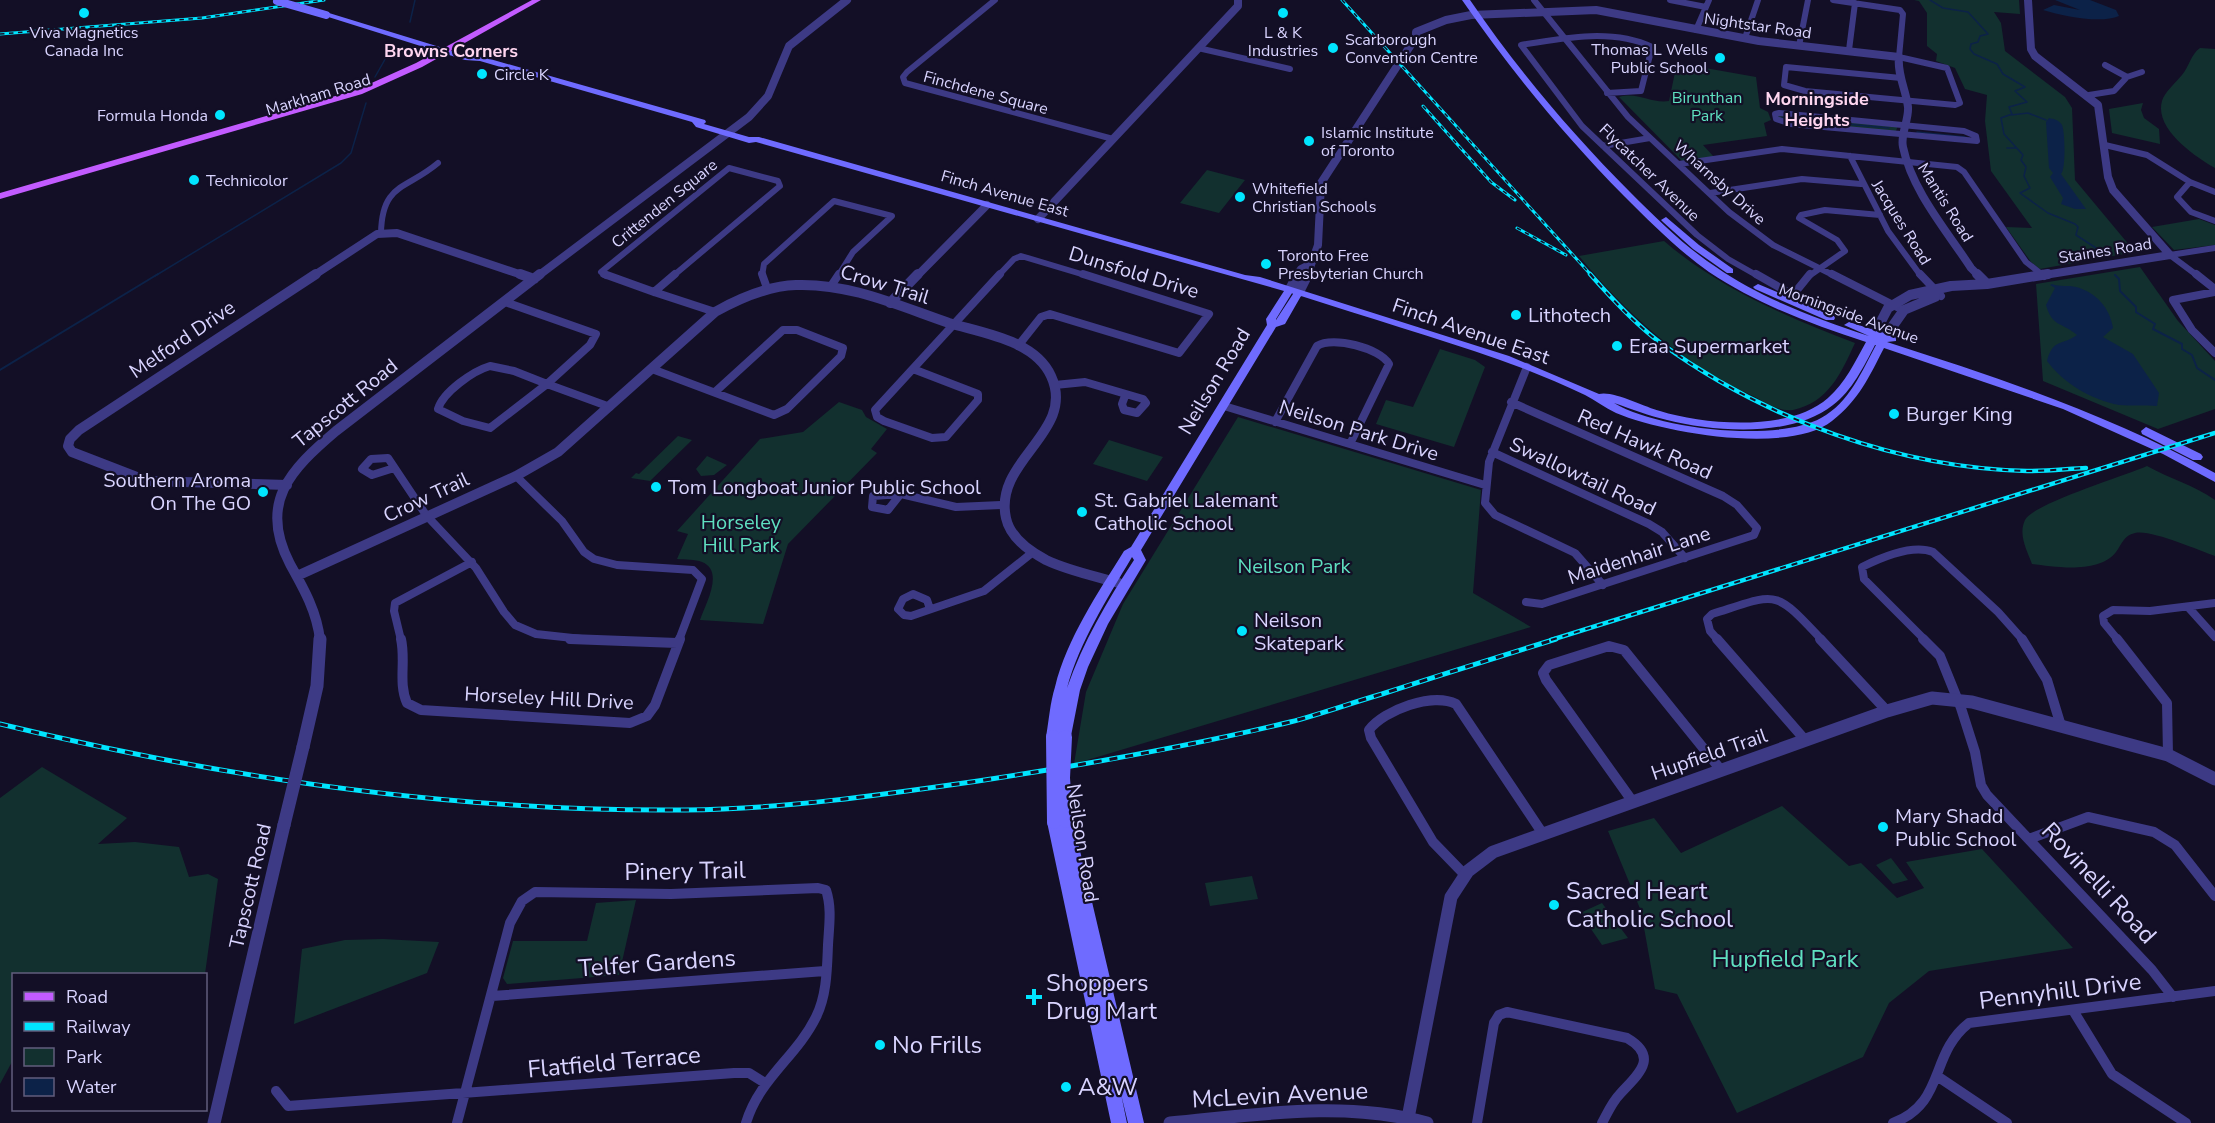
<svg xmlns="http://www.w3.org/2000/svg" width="2215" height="1123" font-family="'Nunito Sans',sans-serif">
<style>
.green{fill:#12302f}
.water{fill:#0c2248}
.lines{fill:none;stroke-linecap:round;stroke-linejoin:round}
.stream-far1{stroke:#0c2248;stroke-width:1.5}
.stream{stroke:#0c2248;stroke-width:2}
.minor-far2{stroke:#3d3a85;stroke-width:6}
.minor-far1{stroke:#3d3a85;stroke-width:8}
.minor{stroke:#3d3a85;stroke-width:10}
.tertiary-far2{stroke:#3d3a85;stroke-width:8}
.tertiary-far1{stroke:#3d3a85;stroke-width:10}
.tertiary{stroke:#3d3a85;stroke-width:13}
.secondary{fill:#6f6bff;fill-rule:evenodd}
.primary{fill:#c25bff;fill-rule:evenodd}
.rail-far2-casing{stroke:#00e5ff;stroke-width:3}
.rail-far1-casing{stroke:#00e5ff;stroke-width:4.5}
.rail-casing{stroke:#00e5ff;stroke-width:5}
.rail-far2{stroke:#130f26;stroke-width:1.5;stroke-dasharray:4.5;stroke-linecap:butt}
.rail-far1{stroke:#130f26;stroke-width:2;stroke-dasharray:6;stroke-linecap:butt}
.rail{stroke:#130f26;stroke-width:3;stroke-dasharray:8;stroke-linecap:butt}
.tertiary-bridge{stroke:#3d3a85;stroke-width:13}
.secondary-bridge-far1{stroke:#6f6bff;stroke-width:8}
.secondary-bridge{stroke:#6f6bff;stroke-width:14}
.poi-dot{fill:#00e5ff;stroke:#130f26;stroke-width:2}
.labels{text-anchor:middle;stroke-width:4.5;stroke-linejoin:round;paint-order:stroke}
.far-street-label{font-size:16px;fill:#d9d4ff;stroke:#130f26}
.far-poi-label{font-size:16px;fill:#d9d4ff;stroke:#130f26;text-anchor:start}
.far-park-label{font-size:16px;fill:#5fe0c0;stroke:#130f26}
.far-neighbourhood-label{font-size:18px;font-weight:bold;fill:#ffd6f0;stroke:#130f26}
.street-label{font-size:20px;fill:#d9d4ff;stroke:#130f26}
.poi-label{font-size:20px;fill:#d9d4ff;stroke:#130f26;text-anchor:start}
.park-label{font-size:20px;fill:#5fe0c0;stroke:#130f26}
.near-street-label{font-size:24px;fill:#d9d4ff;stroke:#130f26}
.near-poi-label{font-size:24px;fill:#d9d4ff;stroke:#130f26;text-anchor:start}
.near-park-label{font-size:24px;fill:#5fe0c0;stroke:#130f26}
</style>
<rect width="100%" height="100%" fill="#130f26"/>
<path class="green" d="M1914,0H2019L2020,14L1994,12L2001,23L2005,51L2065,97L2072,108L2075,180L2135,252L2040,269L2031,262L2006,227L2032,228L1991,171L1985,121L1987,95L1965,89L1955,68L1936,61L1937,54L1927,46V13L1919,1Z
M2200,48L2215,49V168C2196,157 2154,129 2162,101C2164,93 2176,82 2182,75C2189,67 2191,54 2200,48Z
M1677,63L1756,77L1760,108L1768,112L1771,120L1764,123L1767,136L1703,145L1714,157L1682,161L1619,97C1637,91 1652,104 1669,101Z
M2143,103L2141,110L2144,118L2159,129L2160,144L2112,133L2109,109Z
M1778,116L1898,126L1895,133L1788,123L1778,119Z
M1207,170L1245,180L1219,213L1180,203Z
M2199,219L2215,225V245L2174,250L2152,227Z
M1664,241C1720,289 1787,317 1855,343C1841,373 1829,402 1793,410C1780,412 1766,403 1755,397C1684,365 1628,316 1579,256Z
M2140,267L2178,321L2215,361V409L2158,429L2043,381L2036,284Z
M1440,349L1475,360L1485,367L1454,447L1376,424L1386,400L1413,407Z
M839,402L862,410L866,417L887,429L871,449L877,453L788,544L763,624L700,620C705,605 725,571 702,562C695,559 685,560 677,559L688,534L677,531L760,439L803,432Z
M1238,417L1481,490L1473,593L1531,627L1074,764L1086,692L1123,604Z
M678,436L692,440L650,481L631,478L636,473L639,474Z
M1109,440L1163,457L1147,481L1093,464Z
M707,456L727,465L714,475L701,476L696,469Z
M2147,466C2170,479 2194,485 2215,500V556C2198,550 2150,529 2135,533C2123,536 2122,544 2116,552C2099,574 2056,567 2032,564C2027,550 2018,535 2025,520C2034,503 2125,476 2147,466Z
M42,767L127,818L98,844L135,842L179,847L189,877L208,874L218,879L205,974H14L13,1060L0,1084V798Z
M1782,806L1849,866L1861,863L1897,898L1924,888L1906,862L1982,849L2073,948L1929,971L1889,1003L1863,1057L1737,1113L1677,994L1655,989L1641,911L1608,831L1654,818L1681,853Z
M1891,858L1908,880L1893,884L1876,865Z
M1252,876L1258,899L1210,906L1205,883Z
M636,900L619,975L507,984L503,978L513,941H587L596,903Z
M1602,903L1628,938L1602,945L1580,913Z
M383,939L439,942L427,973L294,1024L302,949L345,940Z"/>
<path class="water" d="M2055,0H2090L2116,10L2119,16C2101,24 2062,16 2043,10L2054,5L2080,10Z
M2049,118C2054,119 2059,120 2062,125C2065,131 2066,170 2061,174L2086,209H2075L2061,204L2063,198L2050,177L2053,173L2049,168L2046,122Z
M2052,284C2060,287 2068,285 2076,287C2096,292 2110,308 2113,328L2103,337L2133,354L2159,393L2157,406C2145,405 2131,406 2119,405C2092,400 2063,383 2047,361C2053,338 2062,346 2077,335C2062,322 2052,327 2046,305L2055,288L2050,285Z"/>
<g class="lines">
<path class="stream-far1" d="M1930,0L1943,8L1968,12L1988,34L1980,36L1978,42L1971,44L1970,49L1974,54L1997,64L2003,74L2025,87L2015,91L2027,102L2009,107L2012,114L2001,118L2004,134L2023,155L2021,160L2026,167L2024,176L2030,188L2020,193L2048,213L2075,224L2078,227L2076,235L2096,248L2093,256
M410,22L415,0
M375,77L392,47
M2011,115L2028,113L2046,120
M1782,118L1889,128
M1917,132L1965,137
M2007,148H2016
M155,276L341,163L351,153L366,103"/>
<path class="stream" d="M2115,275L2119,279L2120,291L2136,307V312L2155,324L2153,329L2182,344V349L2192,355L2197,368L2215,380
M0,370L158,274"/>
<path class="minor-far2" d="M995,0L907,72L903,77L905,83L1113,139
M1534,0L1628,117L1729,212L1773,245L1835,276
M1670,0L1706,7
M1833,0L1900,10L1903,14L1899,57L1947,68L1960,103L1955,105L1805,91L1784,85L1786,67L1901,78
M1696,30L1709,0
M1745,38L1758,0
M1799,46L1808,0
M1198,48L1290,69
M1849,50L1855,3
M2105,65L2127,77
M1607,93L1641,91L1652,47C1613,28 1562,38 1521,45L1582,126L1697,235L1728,259L1758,276
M2089,95L2114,91L2127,77L2142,72
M1779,113L1964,131L1976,136L1977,141L1791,124L1776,119L1775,114Z
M2105,145L2147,155L2190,182L2215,192
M1603,146L1650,138
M1850,156L1888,231L1921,276
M1679,164L1782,149L1957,167L1964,172L2026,262L2044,276
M2190,182L2177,197L2191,212L2215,221
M1710,193L1802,179L1861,184
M381,233C382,183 406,190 438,163
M2170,255L2198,276
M2170,255L2215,248
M606,276L601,272L729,168L778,181L780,186L673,276
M762,276L764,264L834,201L892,216L853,252L838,276
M998,276L1014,259L1021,256L1088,276
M1809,276L1845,251L1837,240L1799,218L1801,215L1825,210L1880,215"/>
<path class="minor-far1" d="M604,274L654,292
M762,274L767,288
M1756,274L1793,295L1810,274
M1832,274L1897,307
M1920,274L1941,296
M2042,274L2044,276
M2196,274L2215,289
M831,286L839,274
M654,292L715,312
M654,292L675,274
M2215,292L2173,300L2192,330L2215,353
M505,302L596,334L590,345L547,384
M1018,346L1041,317L1050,314L1179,353L1209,314L1083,274
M490,366L514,371L547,384L490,428L463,421L438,409C443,392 473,371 490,366Z
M1527,367L1489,462L1485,503L1495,515L1575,553L1603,585
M652,369L774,415L787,409L841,356L843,348L797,330H783L715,392
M913,369L978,394V400L946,437L932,438L884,421L877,417L875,410L1000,274
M547,384L610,407
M1055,385L1085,382L1143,399L1146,403L1137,413L1124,410L1122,404L1125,396
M1511,402L1723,496L1737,505L1757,528L1754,535L1542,604L1526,602
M1224,406L1485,485
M1275,422L1317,346C1333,336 1380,348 1389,364L1350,444
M1492,452L1649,524L1662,532L1685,558
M394,468L372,475L362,469L371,459L388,458L426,515L476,568L504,612L515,625L536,634L591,640
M516,476L562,521L584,552L594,559L617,565L693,570L702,579L679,640
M899,496L888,510L872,507L873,496L901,494L956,507L1001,505
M2188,607L2215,637
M930,609L927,600L913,594L903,599L898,609L904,615L911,616L984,591L1033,552
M401,640L394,611L395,603L472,562
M1718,640L1710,631L1707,619L1712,614C1779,593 1773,588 1822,640
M1925,640L1864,579L1862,567C1880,558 1913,544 1933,552L1998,612L2023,640
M2118,640L2104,623L2103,616L2113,610L2150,611L2215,603"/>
<path class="minor" d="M401,639C406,661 398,683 407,703L421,710L630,723L647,716L655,705L680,639
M570,639L677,643
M1717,639L1806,741
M1820,639L1887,711
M1923,639L1940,656L1961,708L1975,752L1981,785L1987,795L2152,970L2173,997
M2022,639L2047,680L2061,726
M2117,639L2167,703L2168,755
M1633,802L1546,680L1543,673L1549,665L1609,646L1624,650L1721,770
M2029,839L2088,817L2154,832L2175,845L2215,896
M1464,874L1433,842L1371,738L1369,730C1384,710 1433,692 1456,704L1543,834
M492,996L825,971
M2074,1012L2112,1074L2186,1123
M1937,1076L2007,1123
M276,1091L288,1106L734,1073H749L765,1083
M457,1123L510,923L522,901L535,892L671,894L818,888L826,890C832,908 829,926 828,945C827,968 827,995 816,1017C797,1056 759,1079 746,1123
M1477,1123L1494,1023L1499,1015L1507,1012L1627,1038C1661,1058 1636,1076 1620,1094C1612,1102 1607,1114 1602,1123
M1893,1123C1946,1103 1929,1054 1969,1023L2215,991"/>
<path class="tertiary-far2" d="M2028,0L2031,49L2035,56L2098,105L2108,177L2113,190L2170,255
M1038,219L1238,6V0
M313,276L377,234L397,233L525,276
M538,276L749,117L768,96L789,46L847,0
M917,276L987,205
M1297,276L1301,269L1309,265
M1307,276L1318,245L1321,183L1416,37V32L1446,20L1471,15L1596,10L1759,41L1899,57C1897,74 1906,90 1908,107C1909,120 1900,135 1903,147C1912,191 1947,231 1971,268L1979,276
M2038,276L2170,255"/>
<path class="tertiary-far1" d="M520,274L534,279
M1977,274L1987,284
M1290,289L1298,274
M1299,292L1308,274
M890,303L918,274
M1875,333L1888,308L1910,295L1951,286L1987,284L2048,274
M1885,337L1904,310L1935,297
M287,485L147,481L72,452L68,446L70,439L79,430L316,274
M297,576L516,476L558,452L715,312C740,298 767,286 796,285C850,283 899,306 949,323C982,333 1035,340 1051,376C1077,432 993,460 1006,518C1010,537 1029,551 1046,560C1069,571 1095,576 1119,583
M320,640C317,612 304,589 290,564C258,503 290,470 336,431L540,274"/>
<path class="tertiary" d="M303,747L317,686L320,639
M1408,1118L1451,897L1468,871L1493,852L1887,711L1932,698L1972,702L2168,755L2215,779
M214,1123L284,825
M1170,1123C1256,1115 1343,1100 1427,1123"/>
<path class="secondary" d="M1462,0H1470C1517,69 1571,133 1630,192C1657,219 1684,246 1716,267C1762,299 1815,318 1869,336L1844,325L1849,322L1896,337V341L1887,342C2002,379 2108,414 2215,473V482L2163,454L2063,409L1884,348C1869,377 1859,400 1832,421C1789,455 1663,433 1616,413C1605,408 1595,400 1585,395C1557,382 1529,370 1500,360C1435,337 1368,318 1301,296L1285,324L1276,327L1141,550L1146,560L1108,624L1088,667L1080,690L1070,741L1065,743L1059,739L1053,743L1048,741L1046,737C1049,720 1050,703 1055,687C1067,638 1098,593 1124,551L1131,547L1267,325L1266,319L1284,291L756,142L749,143L696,127L692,122L480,61L465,60L322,15L329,13L469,56L483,57L705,120L706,122L704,124L749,137H759L1245,275L1260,277L1509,356L1599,394C1612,390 1645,407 1660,411C1705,425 1790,432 1828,398C1845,383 1855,362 1866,342C1811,324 1757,304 1709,272C1678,250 1651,223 1624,196C1564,135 1511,71 1462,0ZM1292,293L1293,294L1276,320V319ZM1875,345H1876C1862,371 1849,403 1821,418C1776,443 1657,429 1614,403C1632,409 1649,416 1667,420C1716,432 1791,438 1833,405C1852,391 1864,366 1875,345ZM1132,557L1134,560C1107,601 1083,642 1067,688C1080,641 1107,599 1132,557Z
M1666,217L1699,245L1733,269V273H1727L1693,249L1663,222L1661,220Z
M1758,284L1834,316L1835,318L1834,320H1826L1755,289L1753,287Z
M2146,427L2201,454L2203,457L2201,460H2193L2142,434L2141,431Z
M1066,815L1071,817L1073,821L1144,1123H1128L1121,1094L1127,1123H1111L1047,822L1049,818L1054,816L1060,819Z"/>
<path class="primary" d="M532,0H541L422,67L362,94L0,199V193L356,90L416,63Z"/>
<g class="rail-far2-casing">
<path id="rail-far2" d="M1342,0L1592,276
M0,34L202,18L324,0
M1423,106L1491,182L1515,200
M1517,228L1566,255"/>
</g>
<g class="rail-far1-casing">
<path id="rail-far1" d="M1590,274C1612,299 1635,324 1662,344C1765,419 1899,468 2027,471C2046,471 2066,469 2086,468
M1551,640L2215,433"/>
</g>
<g class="rail-casing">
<path id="rail" d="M0,724C223,778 455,812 685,810C784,809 881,795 978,781C1083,765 1187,747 1290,722C1321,714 1351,703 1382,694C1440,675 1498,657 1556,639"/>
</g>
<use href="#rail-far2" class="rail-far2"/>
<use href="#rail-far1" class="rail-far1"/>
<use href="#rail" class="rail"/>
<path class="tertiary-bridge" d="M284,825L303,747"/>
<path class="secondary-bridge-far1" d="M277,1L326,15"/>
<path class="secondary-bridge" d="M1053,737L1054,822
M1065,737L1063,778L1066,821"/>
</g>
<g class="poi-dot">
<circle cx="84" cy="13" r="6"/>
<circle cx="1283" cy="13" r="6"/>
<circle cx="1333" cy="48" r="6"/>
<circle cx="1720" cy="58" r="6"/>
<circle cx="482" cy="74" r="6"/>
<circle cx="220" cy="115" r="6"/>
<circle cx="1309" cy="141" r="6"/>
<circle cx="194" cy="180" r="6"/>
<circle cx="1240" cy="197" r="6"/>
<circle cx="1266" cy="264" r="6"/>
<circle cx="1516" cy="315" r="6"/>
<circle cx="1617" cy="346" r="6"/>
<circle cx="1894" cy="414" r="6"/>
<circle cx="656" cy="487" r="6"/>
<circle cx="263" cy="492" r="6"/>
<circle cx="1082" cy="512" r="6"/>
<circle cx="1242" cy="631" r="6"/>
<circle cx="1883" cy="827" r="6"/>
<circle cx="1554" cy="905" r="6"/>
<path d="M1031 988h6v6h6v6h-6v6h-6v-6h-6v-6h6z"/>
<circle cx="880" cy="1045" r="6"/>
<circle cx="1066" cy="1087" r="6"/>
</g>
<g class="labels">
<g class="far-street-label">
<text transform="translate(1758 25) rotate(8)" y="6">Nightstar Road</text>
<text transform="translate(986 92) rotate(15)" y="6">Finchdene Square</text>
<text transform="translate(318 94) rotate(-17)" y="6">Markham Road</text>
<text transform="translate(1650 172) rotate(44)" y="6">Flycatcher Avenue</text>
<text transform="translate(1720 182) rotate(42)" y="6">Wharnsby Drive</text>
<text transform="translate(1005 193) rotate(16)" y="6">Finch Avenue East</text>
<text transform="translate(1946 202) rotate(58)" y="6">Mantis Road</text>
<text transform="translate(664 203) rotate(-39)" y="6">Crittenden Square</text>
<text transform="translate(1902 222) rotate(58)" y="6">Jacques Road</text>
<text transform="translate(2105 250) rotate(-9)" y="6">Staines Road</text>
<text transform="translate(1849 313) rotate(20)" y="6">Morningside Avenue</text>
</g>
<g class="far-poi-label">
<text x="84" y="38" text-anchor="middle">Viva Magnetics<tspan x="84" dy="18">Canada Inc</tspan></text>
<text x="1283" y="38" text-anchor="middle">L &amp; K<tspan x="1283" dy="18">Industries</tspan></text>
<text x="1345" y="45">Scarborough<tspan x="1345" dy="18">Convention Centre</tspan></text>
<text x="1708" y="55" text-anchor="end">Thomas L Wells<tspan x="1708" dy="18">Public School</tspan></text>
<text x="494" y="80">Circle K</text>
<text x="208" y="121" text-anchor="end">Formula Honda</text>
<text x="1321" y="138">Islamic Institute<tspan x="1321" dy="18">of Toronto</tspan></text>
<text x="206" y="186">Technicolor</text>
<text x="1252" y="194">Whitefield<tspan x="1252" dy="18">Christian Schools</tspan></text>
<text x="1278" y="261">Toronto Free<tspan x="1278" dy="18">Presbyterian Church</tspan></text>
</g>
<g class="far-park-label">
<text x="1707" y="103">Birunthan<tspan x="1707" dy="18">Park</tspan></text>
</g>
<g class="far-neighbourhood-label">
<text x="451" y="57">Browns Corners</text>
<text x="1817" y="105">Morningside<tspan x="1817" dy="21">Heights</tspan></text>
</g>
<g class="street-label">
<text transform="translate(1134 272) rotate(17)" y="7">Dunsfold Drive</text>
<text transform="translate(885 284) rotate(17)" y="7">Crow Trail</text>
<text transform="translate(1471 331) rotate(19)" y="7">Finch Avenue East</text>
<text transform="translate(182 339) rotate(-34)" y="7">Melford Drive</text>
<text transform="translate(1214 381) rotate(-59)" y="7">Neilson Road</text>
<text transform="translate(345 403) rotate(-39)" y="7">Tapscott Road</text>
<text transform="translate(1359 430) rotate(17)" y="7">Neilson Park Drive</text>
<text transform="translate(1645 444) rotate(24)" y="7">Red Hawk Road</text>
<text transform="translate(1583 476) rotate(25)" y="7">Swallowtail Road</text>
<text transform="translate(426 497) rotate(-25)" y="7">Crow Trail</text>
<text transform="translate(1639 555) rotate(-18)" y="7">Maidenhair Lane</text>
<text transform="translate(549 698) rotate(3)" y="7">Horseley Hill Drive</text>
<text transform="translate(1709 754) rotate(-19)" y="7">Hupfield Trail</text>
<text transform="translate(1083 843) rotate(81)" y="7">Neilson Road</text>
<text transform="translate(250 886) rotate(-77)" y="7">Tapscott Road</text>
</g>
<g class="poi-label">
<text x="1528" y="322">Lithotech</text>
<text x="1629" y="353">Eraa Supermarket</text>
<text x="1906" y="421">Burger King</text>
<text x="251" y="487" text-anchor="end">Southern Aroma<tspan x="251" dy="23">On The GO</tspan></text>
<text x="668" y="494">Tom Longboat Junior Public School</text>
<text x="1094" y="507">St. Gabriel Lalemant<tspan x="1094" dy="23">Catholic School</tspan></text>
<text x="1254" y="627">Neilson<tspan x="1254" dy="23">Skatepark</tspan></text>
<text x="1895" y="823">Mary Shadd<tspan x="1895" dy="23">Public School</tspan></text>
</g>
<g class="park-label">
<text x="741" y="529">Horseley<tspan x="741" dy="23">Hill Park</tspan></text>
<text x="1294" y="573">Neilson Park</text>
</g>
<g class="near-street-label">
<text transform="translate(685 871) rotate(-1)" y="8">Pinery Trail</text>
<text transform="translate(2099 883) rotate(47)" y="8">Rovinelli Road</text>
<text transform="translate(657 963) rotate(-4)" y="8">Telfer Gardens</text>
<text transform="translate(2060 991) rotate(-7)" y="8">Pennyhill Drive</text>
<text transform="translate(614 1062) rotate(-5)" y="8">Flatfield Terrace</text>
<text transform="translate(1280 1095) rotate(-3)" y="8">McLevin Avenue</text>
</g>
<g class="near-poi-label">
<text x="1566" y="899">Sacred Heart<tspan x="1566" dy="28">Catholic School</tspan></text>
<text x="1046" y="991">Shoppers<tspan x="1046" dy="28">Drug Mart</tspan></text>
<text x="892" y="1053">No Frills</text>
<text x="1078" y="1095">A&amp;W</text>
</g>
<g class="near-park-label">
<text x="1785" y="967">Hupfield Park</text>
</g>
</g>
<rect x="12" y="973" width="195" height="138" fill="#130f26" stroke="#625e7d" stroke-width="1.5"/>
<rect x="24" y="992" width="30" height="9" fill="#c25bff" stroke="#625e7d" stroke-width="1.5"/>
<text x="66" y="1003" font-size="18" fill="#d9d4ff">Road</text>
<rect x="24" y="1022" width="30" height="9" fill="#00e5ff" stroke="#625e7d" stroke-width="1.5"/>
<text x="66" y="1033" font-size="18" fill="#d9d4ff">Railway</text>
<rect x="24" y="1048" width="30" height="18" fill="#12302f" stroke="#625e7d" stroke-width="1.5"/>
<text x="66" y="1063" font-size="18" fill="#d9d4ff">Park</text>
<rect x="24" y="1078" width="30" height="18" fill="#0c2248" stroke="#625e7d" stroke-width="1.5"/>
<text x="66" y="1093" font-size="18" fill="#d9d4ff">Water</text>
</svg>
